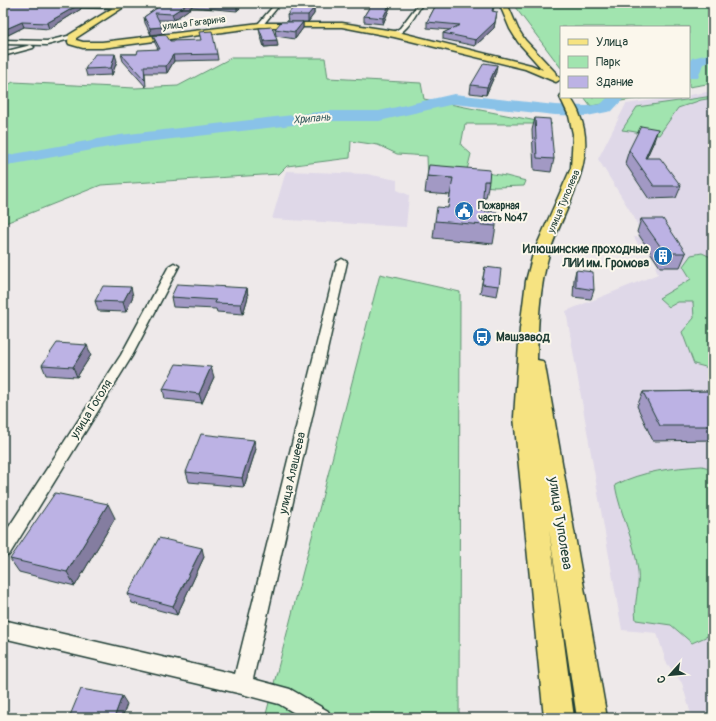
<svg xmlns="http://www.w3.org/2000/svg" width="716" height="721" font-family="Pangolin,sans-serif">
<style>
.built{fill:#dfd8e8}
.green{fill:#a1e4af;stroke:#609072}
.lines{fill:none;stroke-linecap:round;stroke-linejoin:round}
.river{fill:#89c2e8;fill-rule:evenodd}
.street-casing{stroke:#1f3d34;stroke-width:3}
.primary-casing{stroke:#1f3d34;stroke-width:3}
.street{fill:#fbf7ec;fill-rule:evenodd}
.primary{fill:#f6e381;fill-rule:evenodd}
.wall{fill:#a299c4;stroke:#1f3d34}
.shaded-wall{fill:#847da0;stroke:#1f3d34}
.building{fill:#bcb2e4;stroke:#1f3d34}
.labels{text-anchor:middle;stroke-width:4;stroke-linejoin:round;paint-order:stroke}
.far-street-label{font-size:10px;fill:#1f3d34;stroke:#fbf7ec}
.far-poi-label{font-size:10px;font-weight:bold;fill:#1f3d34;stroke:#fbf7ec;text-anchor:start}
.far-water-label{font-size:11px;font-style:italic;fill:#3a5e61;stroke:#fbf7ec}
.poi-label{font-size:12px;font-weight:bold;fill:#1f3d34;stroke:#fbf7ec;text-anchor:end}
.street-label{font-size:12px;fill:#1f3d34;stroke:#fbf7ec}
.near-street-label{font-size:14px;fill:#1f3d34;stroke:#fbf7ec}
</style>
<rect width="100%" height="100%" fill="#eee9ea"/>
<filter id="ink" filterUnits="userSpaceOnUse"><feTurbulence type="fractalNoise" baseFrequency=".025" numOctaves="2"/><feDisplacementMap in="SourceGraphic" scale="8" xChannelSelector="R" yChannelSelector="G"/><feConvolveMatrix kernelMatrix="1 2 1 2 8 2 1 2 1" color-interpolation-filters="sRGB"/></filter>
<g filter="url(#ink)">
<path class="built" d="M713,91V718H692L682,683L666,662L657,633L622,630L566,311L658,274L655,266H659L647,246H639L634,237H639L637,232H640L634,217L598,159L626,104L675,97H689V95Z
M286,171L367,174L397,180V190L409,195L406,227L272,219Z"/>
<path class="green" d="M512,3H713V83L689,87V27H561V68Z
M231,58H325L328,78L421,83L424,99L552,124H465L461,145L471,154L467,170L506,176L526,181L524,186L495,187L428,182L427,156L397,154L378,145L351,141L350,158L287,166L279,174L101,185L3,224V88L13,82L135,88L178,86Z
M713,96V98L701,100L678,108L659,135C646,135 634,131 622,130L637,107Z
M584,97H645L591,106Z
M702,253L713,258V369L694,364L682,332L694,318L693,302H678L669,307L659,298L691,279L683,266L691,255Z
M380,274L460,292L459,718H265Z
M702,466L713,469V635H710L692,643L671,625L636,620C633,605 640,588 638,571C635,541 620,514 615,485C643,471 671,468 702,466Z"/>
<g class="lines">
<path class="river" d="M713,53V61L703,64L698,78H689V65L692,58Z
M454,94L555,105L587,106L601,104L608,97H625L612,111L587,116L555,115L454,104L379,121H328L120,145L3,166V156L120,135L328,111H379Z"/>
<g class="street-casing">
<path id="street" d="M276,3H281L262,26H258V24Z
M419,3H423C416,13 406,36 392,35V33L400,28Z
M62,5L120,6L122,7L120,8L64,7Z
M72,35L75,37L74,38L47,45L3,44V40L47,41Z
M31,45L34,47L33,48L3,56V52Z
M342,259L347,262L253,679L290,689L328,711L331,718H303L279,704L242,694L3,638V620L235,674L337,262Z
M174,263L179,266L132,356L9,555L3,557V536L121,355L169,266Z"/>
</g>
<g class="primary-casing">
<path id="primary" d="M121,3H130L76,38V40L83,42H102L260,23H342L394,31L531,65L543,70L518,42L510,29L499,3H507L518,29L525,40L555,72L556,75L561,79L556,82L525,69L394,37L342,27H260L102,48H83L69,44L68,42L69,35Z
M561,95V97H570C574,103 578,109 580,116C599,162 562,211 549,254C539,288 538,325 537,360L542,361L545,366L607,718H577L549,529L574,718H544L514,417L520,329L526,281L533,254L571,168L573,134L569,116L560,97Z"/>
</g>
<use href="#street" class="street"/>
<use href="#primary" class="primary"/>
</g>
<path class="wall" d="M3,3H90L88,4H80L81,9L49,29L24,27L8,35L3,34Z
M164,3H245L237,11L192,7L174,20H158L162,27L164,33L151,35L145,23L144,17Z
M372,3H392L383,24L364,22V16Z
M437,3H495L493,11L496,17L494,28L475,46L443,39V33L450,30L427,28V22Z
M314,8V14L308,22H288L287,15Z
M303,22V28L295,39L276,36L275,29Z
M259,28L278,46L264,47L260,34Z
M153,36L217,54L218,60L174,61L167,73H145L146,87L123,61L121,54H137L158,49L155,43Z
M117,61L112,75L87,76L85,69Z
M496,72L486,95L470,93L471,85Z
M535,118L554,159L551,172L534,170L532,130Z
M654,141L646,158L681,186L676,198L649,199L625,163L629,150Z
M427,176L489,181L486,198H483L482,211L496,226L493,244L433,238L435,221L448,208L450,195L425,193Z
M641,219L686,253L680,267H660L637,232Z
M485,267L499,286L497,296L480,293Z
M576,270L594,290L591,299L573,297L574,279Z
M247,288L248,297L243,314L217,312L216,309L173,307L171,297Z
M133,296L126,312L98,311L95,301Z
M91,355L77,377L46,375L42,365Z
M214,377L202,403L165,399L163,389Z
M713,391V440L653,441L637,406L643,392Z
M256,449L244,487L189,482L186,472Z
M115,518L75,586L19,572L10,559Z
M204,557L177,615L132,603L128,594Z"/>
<path class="shaded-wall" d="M189,3H191L192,7L174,20L172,14Z
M239,3H245L237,11V5Z
M390,3H392L383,24V18Z
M80,4L81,9L49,29L47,23Z
M314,8V14L308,22V15Z
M497,12L494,28L475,46L476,40Z
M22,22L24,27L8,35L6,29Z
M303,22V28L295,39V32Z
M162,27L164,33L151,35L150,28Z
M277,40L278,46L264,47V41Z
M115,54L117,61L112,75L111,68Z
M173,55L174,61L167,73L166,66Z
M497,65L496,72L486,95L487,87Z
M658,129L654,141L641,170L645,158Z
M131,287L133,296L126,312L123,302Z
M247,288L248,297L243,314L241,304Z
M87,345L91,355L77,377L73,367Z
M211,367L214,377L202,403L199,394Z
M254,440L256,449L244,487L242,478Z
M108,504L115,518L75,586L67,572Z
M202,548L204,557L177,615L173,606Z
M122,696L127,704L122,718H114Z"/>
<path class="building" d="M3,3H15L80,4L47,23L22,22L6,29L3,28Z
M164,3H189L172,14L155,13L162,27L150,28L144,17Z
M210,3H239L237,5Z
M372,3H390L383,18L364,16Z
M437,3H494L492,11L497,12L495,22L476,40L443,33L460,25L427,22Z
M294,7L314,8L308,15H287Z
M281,22H303L295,32L275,29Z
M272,27L277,40L264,41L259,28Z
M212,31L217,54L173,55L166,66H144L145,80L121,54H137L138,50L160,49L153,36L166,35L170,41L201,40L199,32Z
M95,54H115L111,68L85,69Z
M484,63L497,65L487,87L471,85Z
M535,118L550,119L554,159L537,158Z
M641,126L658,129L645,158H660L681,186H654L629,150Z
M429,165L490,170L489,181H484L482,211L497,212L496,226L435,221L437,207L448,208L453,178L427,176Z
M641,219H663L686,253H665Z
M485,267L501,269L499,286L482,284Z
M576,270L593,272L594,290L576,287Z
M177,284L247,288L241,304L215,303L216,300L171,297Z
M103,286L131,287L123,302L95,301Z
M57,343L87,345L73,367L42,365Z
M176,364L211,367L199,394L163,389Z
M713,391V426H660L643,392Z
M201,434L254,440L242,478L186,472Z
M55,493L108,504L67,572L10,559Z
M159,538L202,548L173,606L128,594Z
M81,689L122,696L114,718H69Z"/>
</g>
<defs>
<g id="civic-disc" transform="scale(1)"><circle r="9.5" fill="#1f6fb2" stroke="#fbf7ec"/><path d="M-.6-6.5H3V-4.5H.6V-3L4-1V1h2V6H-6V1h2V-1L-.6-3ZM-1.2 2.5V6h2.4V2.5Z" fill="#fff"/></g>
<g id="building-disc" transform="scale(1)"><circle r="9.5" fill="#1f6fb2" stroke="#fbf7ec"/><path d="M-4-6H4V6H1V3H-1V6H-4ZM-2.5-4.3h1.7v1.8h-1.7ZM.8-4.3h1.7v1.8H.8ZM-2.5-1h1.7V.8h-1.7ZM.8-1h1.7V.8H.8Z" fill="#fff"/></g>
<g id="bus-disc" transform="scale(1)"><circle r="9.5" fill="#1f6fb2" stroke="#fbf7ec"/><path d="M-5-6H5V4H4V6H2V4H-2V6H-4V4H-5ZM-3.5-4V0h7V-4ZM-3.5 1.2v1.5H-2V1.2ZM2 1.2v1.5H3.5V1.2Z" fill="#fff"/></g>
</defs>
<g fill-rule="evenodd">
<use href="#civic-disc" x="464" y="211"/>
<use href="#building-disc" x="663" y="256"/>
<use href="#bus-disc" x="482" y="337"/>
</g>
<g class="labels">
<g class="far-street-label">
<text transform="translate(194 22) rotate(-7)" y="4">улица Гагарина</text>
<text transform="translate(563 201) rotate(-67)" y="4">улица Туполева</text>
</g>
<g class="far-poi-label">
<text x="478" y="209">Пожарная<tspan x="478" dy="12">часть №47</tspan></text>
</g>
<g class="far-water-label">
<text transform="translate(312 118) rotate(-5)" y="4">Хрипань</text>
</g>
<g class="poi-label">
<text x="649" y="253">Илюшинские проходные<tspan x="649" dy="14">ЛИИ им. Громова</tspan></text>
<text x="496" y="341" text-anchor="start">Машзавод</text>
</g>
<g class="street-label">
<text transform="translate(91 409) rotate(-58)" y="4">улица Гоголя</text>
<text transform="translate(292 473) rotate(-77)" y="4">улица Алашеева</text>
</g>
<g class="near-street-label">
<text transform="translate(561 523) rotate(81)" y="5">улица Туполева</text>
</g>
</g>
<rect width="716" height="721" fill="none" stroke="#fbf7ec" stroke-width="16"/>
<rect x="8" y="8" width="700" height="705" fill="none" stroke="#1f3d34" stroke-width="1.5" filter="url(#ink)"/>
<rect x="560" y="26" width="130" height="72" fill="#fbf7ec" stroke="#a3ada2"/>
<rect x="568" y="39" width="20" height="6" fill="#f6e381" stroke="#a3ada2"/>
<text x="596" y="46" font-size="12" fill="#1f3d34">Улица</text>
<rect x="568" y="56" width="20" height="12" fill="#a1e4af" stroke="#a3ada2"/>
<text x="596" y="66" font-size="12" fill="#1f3d34">Парк</text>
<rect x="568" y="76" width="20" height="12" fill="#bcb2e4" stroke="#a3ada2"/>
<text x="596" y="86" font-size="12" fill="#1f3d34">Здание</text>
<g transform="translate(670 675) rotate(243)" stroke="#fbf7ec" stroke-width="3" paint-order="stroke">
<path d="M0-3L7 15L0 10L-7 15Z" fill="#1f3d34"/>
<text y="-6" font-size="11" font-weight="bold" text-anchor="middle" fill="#1f3d34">С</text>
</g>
</svg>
